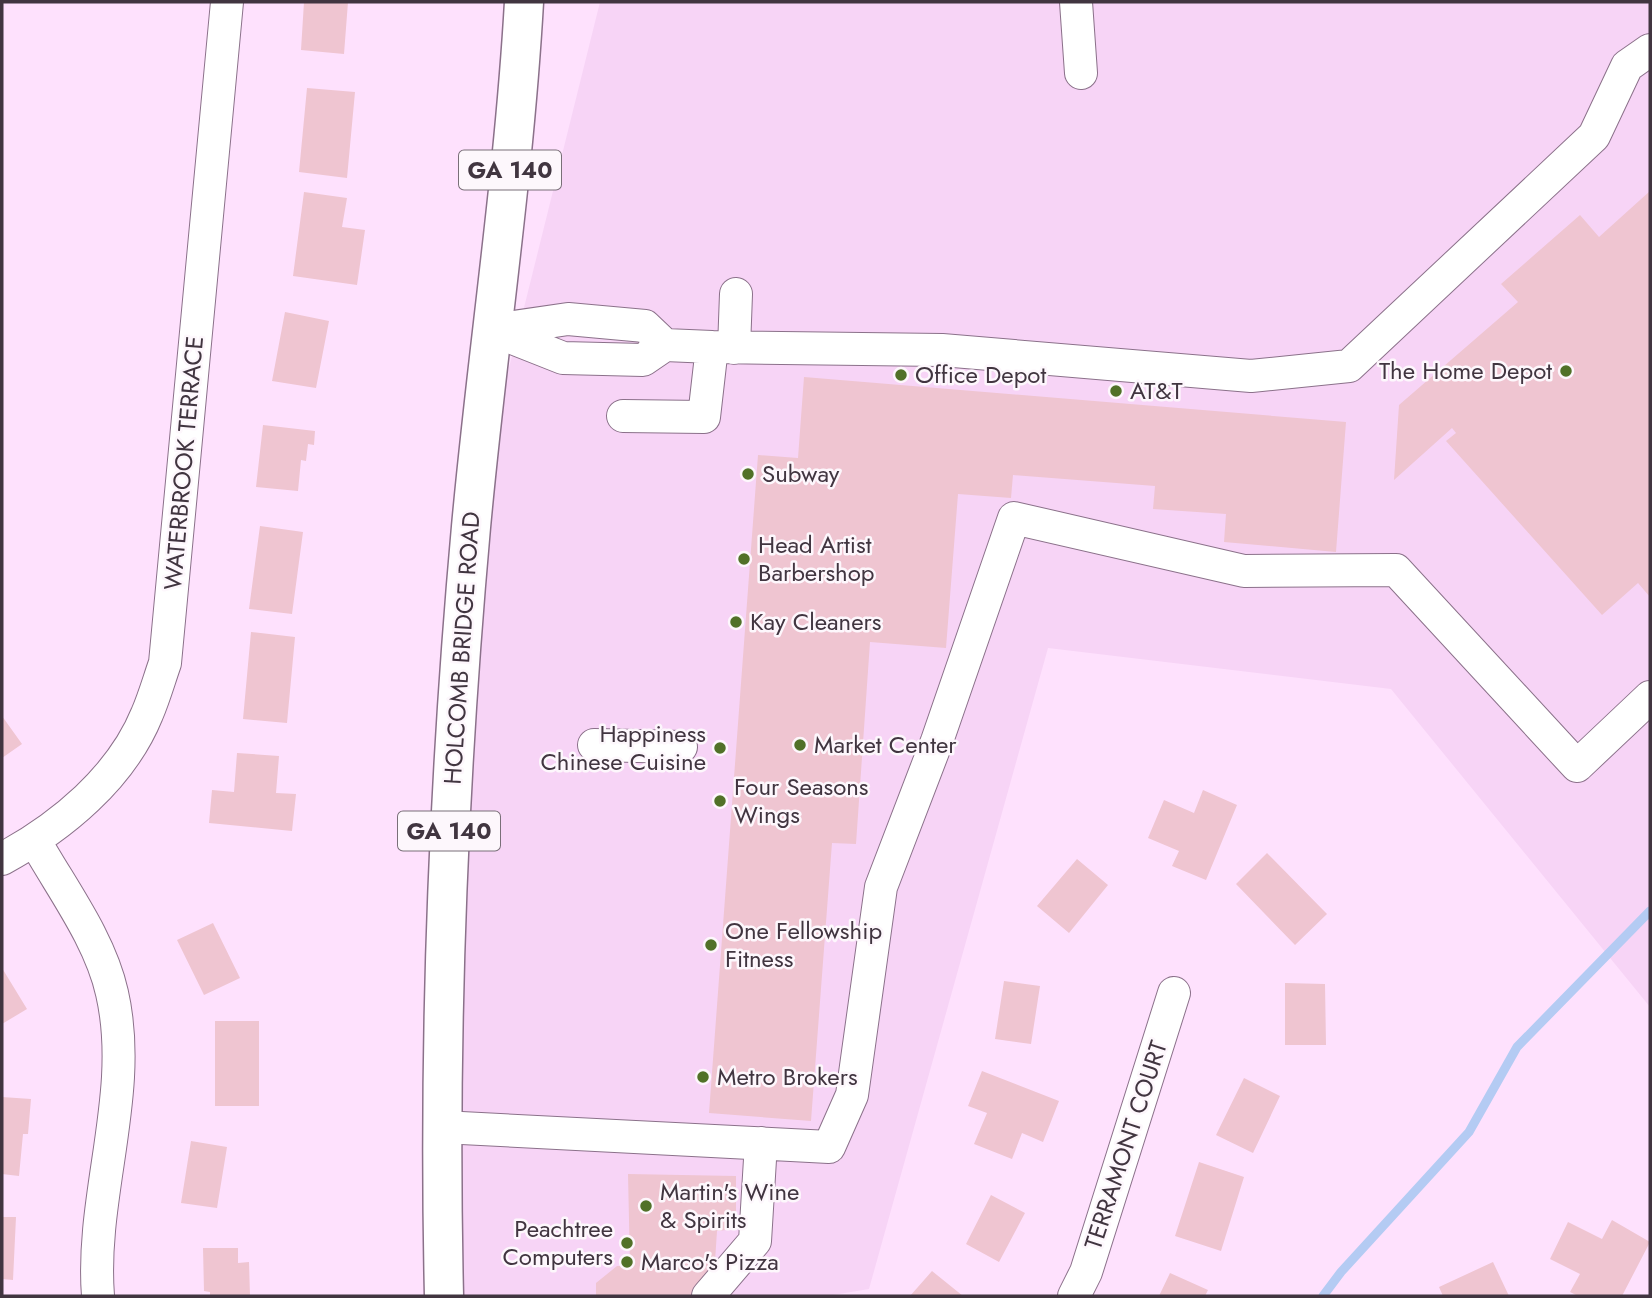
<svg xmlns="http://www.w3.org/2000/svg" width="1652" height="1298" font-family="Jost,sans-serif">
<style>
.built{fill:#f7d4f6}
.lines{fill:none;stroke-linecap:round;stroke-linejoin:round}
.stream{stroke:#b4cbf3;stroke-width:9}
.building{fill:#efc5d1}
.minor-casing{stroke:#8b718a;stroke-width:34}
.major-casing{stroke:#8b718a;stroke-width:41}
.minor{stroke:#fff;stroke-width:32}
.major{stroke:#fff;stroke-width:38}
.poi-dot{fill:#517128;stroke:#fdf7fc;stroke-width:2.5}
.labels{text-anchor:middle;stroke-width:5;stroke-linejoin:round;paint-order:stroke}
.shield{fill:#fdf7fc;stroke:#796f78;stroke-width:2}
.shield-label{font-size:23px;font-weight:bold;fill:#413540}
.poi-label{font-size:24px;fill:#413540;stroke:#fdf7fc;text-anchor:start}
.street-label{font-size:24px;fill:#413540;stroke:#fdf7fc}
</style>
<rect width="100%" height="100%" fill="#fee1fd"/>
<path class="built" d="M600,2H1650V1007L1391,689L1048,648L869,1289L827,1296H445L467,537Z"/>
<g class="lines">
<path class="stream" d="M1323,1296L1341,1272L1469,1132L1517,1047L1650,911"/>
</g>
<path class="building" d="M304,2H348L344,54L301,50Z
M307,88L355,92L347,178L299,172Z
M1650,191V597L1638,583L1602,615L1446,441L1456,433L1452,428L1394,480L1399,405L1518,302L1501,284L1580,215L1599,237Z
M304,192L347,198L342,227L365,230L357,285L293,276Z
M285,312L329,321L316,388L272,381Z
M804,377L1346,422L1336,552L1224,542L1226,514L1153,509L1155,486L1013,475L1011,498L958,494L946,648L870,642L856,844L832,843L811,1121L709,1113L758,455L798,458Z
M263,425L315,431L314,445L308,444L306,461L301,460L298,491L256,487Z
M260,526L303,532L292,614L249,609Z
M251,632L295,637L287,723L243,719Z
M2,716L22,744L2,758Z
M237,753L279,756L276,793L296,794L292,831L209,823L212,790L234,792Z
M1203,790L1237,805L1206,880L1172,866L1179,851L1148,838L1164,800L1194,813Z
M1267,853L1327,914L1295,945L1236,884Z
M1077,859L1108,885L1069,933L1037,906Z
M213,923L240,978L204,995L177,940Z
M2,968L27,1009L2,1024Z
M1004,981L1040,986L1031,1044L995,1039Z
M1285,983L1325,984L1326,1045H1285Z
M215,1021H259V1106H215Z
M982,1071L1059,1101L1043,1142L1022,1133L1012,1159L974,1144L987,1113L968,1106Z
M1244,1078L1280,1096L1253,1153L1216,1135Z
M2,1097L31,1099L28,1134H23L19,1176L2,1174Z
M191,1141L227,1147L217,1208L181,1203Z
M1199,1162L1244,1177L1221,1251L1175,1236Z
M628,1174L736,1176V1229L717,1231L714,1277L696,1296H596V1283L617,1266H630Z
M991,1195L1025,1213L999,1262L966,1244Z
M2,1217H16L13,1280L2,1279Z
M1612,1220L1650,1242L1622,1296H1578L1570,1292L1580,1274L1550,1259L1568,1222L1602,1239Z
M203,1248H238V1263L249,1262L250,1296H210V1292L204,1291Z
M1493,1262L1509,1296H1443L1439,1287Z
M932,1271L963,1296H910Z
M1170,1273L1208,1290L1205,1296H1159Z"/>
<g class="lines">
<g class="minor-casing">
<path id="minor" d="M1076,2L1081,73
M492,330L563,358L643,360L665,345L712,347
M493,330L568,319L645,326L665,345
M734,348L736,294
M623,416L704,417L712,347L942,350L1251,376L1349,366L1594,136L1627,66L1650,50
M594,745L681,747
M35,841C62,889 100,939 112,993C135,1093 90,1195 98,1296
M2,859C61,827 121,778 147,714C154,698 159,680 165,663L227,2
M442,1127L829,1147L852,1095L881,887L937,741L1014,518L1244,571L1396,570L1577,766L1650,697
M708,1296L755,1241L761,1143
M1074,1296L1086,1272L1174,993"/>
</g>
<g class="major-casing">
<path id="major" d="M444,1296C438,1039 448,783 471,527C487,352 514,178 524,2"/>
</g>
<use href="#minor" class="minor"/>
<use href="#major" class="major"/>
</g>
<g class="poi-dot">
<circle cx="1566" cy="371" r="7"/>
<circle cx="901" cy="375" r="7"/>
<circle cx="1116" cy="391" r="7"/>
<circle cx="748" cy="474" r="7"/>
<circle cx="744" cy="559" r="7"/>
<circle cx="736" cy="622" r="7"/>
<circle cx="800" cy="745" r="7"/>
<circle cx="720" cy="748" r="7"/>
<circle cx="720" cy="801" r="7"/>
<circle cx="711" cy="945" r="7"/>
<circle cx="703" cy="1077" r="7"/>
<circle cx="646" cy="1206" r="7"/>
<circle cx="627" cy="1243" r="7"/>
<circle cx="627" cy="1262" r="7"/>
</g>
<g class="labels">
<g class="shield">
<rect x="459" y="150.5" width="102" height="39" rx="5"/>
<rect x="398" y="811.5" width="102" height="39" rx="5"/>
</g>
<g class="shield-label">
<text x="510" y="178">GA 140</text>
<text x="449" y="839">GA 140</text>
</g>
<g class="poi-label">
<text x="1552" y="379" text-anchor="end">The Home Depot</text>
<text x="915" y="383">Office Depot</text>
<text x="1130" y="399">AT&amp;T</text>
<text x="762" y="482">Subway</text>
<text x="758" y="553">Head Artist<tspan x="758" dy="28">Barbershop</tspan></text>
<text x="750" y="630">Kay Cleaners</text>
<text x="706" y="742" text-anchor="end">Happiness<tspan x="706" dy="28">Chinese Cuisine</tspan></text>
<text x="814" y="753">Market Center</text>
<text x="734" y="795">Four Seasons<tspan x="734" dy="28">Wings</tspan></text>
<text x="725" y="939">One Fellowship<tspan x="725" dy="28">Fitness</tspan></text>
<text x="717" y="1085">Metro Brokers</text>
<text x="660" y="1200">Martin's Wine<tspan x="660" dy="28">&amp; Spirits</tspan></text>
<text x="613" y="1237" text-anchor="end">Peachtree<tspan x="613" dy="28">Computers</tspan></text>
<text x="641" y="1270">Marco's Pizza</text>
</g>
<g class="street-label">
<text transform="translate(184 463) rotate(-85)" y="8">WATERBROOK TERRACE</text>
<text transform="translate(462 648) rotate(-86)" y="8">HOLCOMB BRIDGE ROAD</text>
<text transform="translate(1126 1145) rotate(-72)" y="8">TERRAMONT COURT</text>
</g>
</g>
<rect width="1652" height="1298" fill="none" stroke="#413540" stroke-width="7"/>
</svg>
